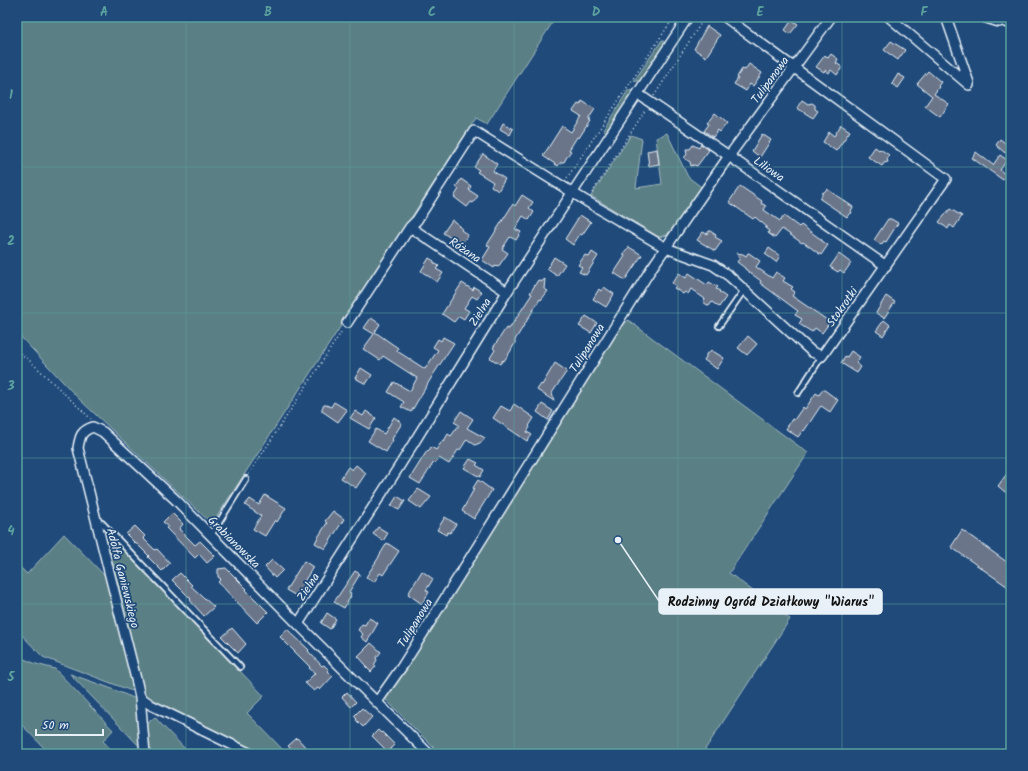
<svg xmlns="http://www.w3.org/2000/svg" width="1028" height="771" font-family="Kalam,sans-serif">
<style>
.green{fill:#5a7f84;stroke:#a1b8be}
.building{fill:#6a7589;stroke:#e8f1f8}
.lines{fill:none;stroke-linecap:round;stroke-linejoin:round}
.lane-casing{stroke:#e8f1f8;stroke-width:8}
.street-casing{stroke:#e8f1f8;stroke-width:12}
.path{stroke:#e8f1f8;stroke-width:1.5;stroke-dasharray:1 3;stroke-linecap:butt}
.lane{stroke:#1f4a7a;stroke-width:4.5}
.street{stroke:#1f4a7a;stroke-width:9}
.grid{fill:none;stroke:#5ba19e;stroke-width:1;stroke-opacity:0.55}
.labels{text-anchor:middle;stroke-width:3.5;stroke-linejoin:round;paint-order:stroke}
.street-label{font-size:12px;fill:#e8f1f8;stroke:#1f4a7a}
.leader{fill:none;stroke:#e8f1f8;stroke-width:1.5}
.callout-dot{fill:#e8f1f8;stroke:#1f4a7a;stroke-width:1.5}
.callout{fill:#e8f1f8;stroke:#e8f1f8;stroke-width:1.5}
.callout-label{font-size:13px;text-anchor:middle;font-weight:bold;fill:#111}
.neatline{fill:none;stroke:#5ba19e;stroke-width:1.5}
.grid-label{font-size:13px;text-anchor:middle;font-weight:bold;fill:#5ba19e}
</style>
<rect width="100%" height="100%" fill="#1f4a7a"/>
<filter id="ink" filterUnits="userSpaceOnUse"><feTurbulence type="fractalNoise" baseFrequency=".025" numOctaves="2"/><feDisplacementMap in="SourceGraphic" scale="8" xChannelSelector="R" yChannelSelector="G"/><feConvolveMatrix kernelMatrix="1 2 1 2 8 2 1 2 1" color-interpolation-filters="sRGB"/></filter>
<g filter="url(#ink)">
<path class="green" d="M17,17H556L487,124L476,118L212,524L78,398L17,333Z
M662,40L666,43L642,79L640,81H634Z
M629,89L631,91V96L607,132L603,130Z
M667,133L688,177L704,189L671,234L669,232L667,235L659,237L591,196L631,135L642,139L636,188L662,184L656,138Z
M628,320L808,453L729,573L790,619L702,754H440L383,697L623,321L626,323Z
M64,534L110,581L137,693L43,657L17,630V564L27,574Z
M109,535L264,696L247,713L287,754H259L144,696L104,543Z
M17,656L36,664L55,669L113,730L103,741L115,754H50L17,720Z
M70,674L107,687L136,699L142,749Z
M155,717L158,721L190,754H148L145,728L150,721Z"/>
<path class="building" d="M792,20L798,24L790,34L785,30Z
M707,26L720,35L706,57L694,49Z
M891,41L905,50L898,60L884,50Z
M831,54L838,59L836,63L842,67L837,75L831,70L829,73L825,70L824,72L816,67L825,55L828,58Z
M749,64L762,73L753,86L750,84L746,91L734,84L738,78L737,77L742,69L745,70Z
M928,71L941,82L938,86L939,87L934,94L949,104L940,117L925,106L932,96L917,84Z
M898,74L905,78L898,88L892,84Z
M802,100L808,104L812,103L815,105V109L818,111L813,118L797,108Z
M582,101L595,109L588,120L590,121L586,127L579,138L577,137L569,150L571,151L568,155L564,162H561L558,166L543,156L562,126L571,132L581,116L573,111L578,104L580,105Z
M715,113L727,123L720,132L718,130L713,137L704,131L709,124L707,123Z
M503,123L513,129L510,135L500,129Z
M841,125L850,131L836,151L823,142L829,132L834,136Z
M762,134L771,140L760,157L752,151Z
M1000,139L1010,147L1005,153L996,145Z
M701,144L709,150L697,166L694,165L691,166L690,162L684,158L687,154L686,149H690L693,145L699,148Z
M875,147L879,150L880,149L889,155L887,159L888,162L884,163L882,166L868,157Z
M657,149L659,164L649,166L647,151Z
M976,152L993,165L1000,155L1007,160L1000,170L1006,175L1003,180L972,158Z
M483,154L497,164L493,171L505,179L498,191L491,186L493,182L477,172L479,170L474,167Z
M461,179L471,186L469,190L478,196L473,203L471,202L467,207L454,197L459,189L456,187Z
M740,186L762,201L761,203L766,206L764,210L780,221L784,216L799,227L801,225L822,240V241L828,245L821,255L803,242L802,243L782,229L775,238L768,233L769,231L765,228L767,227L755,217L753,219L729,202Z
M827,189L853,207L851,211L852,213L849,214L847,217L820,199L822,195V193L824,192Z
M522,195L533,202L529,208L534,212L529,220L523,216L515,229L521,232L516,240L510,237L502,249L508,253L498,267L495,266L494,268L482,260L490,247L487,245L513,204L515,206Z
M950,209L962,216L954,228L950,225L948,229L939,222Z
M580,215L591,222L582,235L580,234L573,245L565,239Z
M888,219H891L898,223L886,242L884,241L881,245L874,240Z
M452,220L459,225L458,226L462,228L461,230L468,235L462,243L455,239L454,240L443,233Z
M709,231H710L716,235L715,237L722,241L715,251L697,240L703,232L707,234Z
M629,247L642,255L625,280L614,273L625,256L623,255Z
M769,248L780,256L776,262L765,254Z
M592,252L598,256L586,275L579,272L582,267L578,265L585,255L589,257Z
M736,253L743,254L746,256L748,253H749L760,261L756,267L772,278L776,272L785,278L783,281L793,287L791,289L795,292L792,296L830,322L822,333L815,328L812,332L799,324L802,319L795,315L798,311L760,283L761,281L745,269V268L737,262L740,258Z
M839,254L851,263L844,273L840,270L838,272L830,267Z
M554,257L565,264L557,276L547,269Z
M429,258L434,261V263L439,266L436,269L443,273L437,282L421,271Z
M679,273L686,278L689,273L707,285L709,282L718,287L716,289L720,291L719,292L726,297L719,307L712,302L709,306L703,302L705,299L691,289L688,294L685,292L683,294L674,288L676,286L672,283Z
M545,279L544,289L548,291L541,300L540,299L515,340V343L510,352L504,361L503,360L500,364L490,358L495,350L493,348L506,328L509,329L532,294L530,293L538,280L541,282Z
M462,283L473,290L474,287L482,292L477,299L472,296L464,308L469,311L464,319L459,316L454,322L442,314Z
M604,287L614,294L606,307L593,299L599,289L601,291Z
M886,296L895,302L884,318L876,313Z
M586,316L597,323L591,333L579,326Z
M371,318L380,324L375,332L398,348L397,351L425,369L438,350L433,347L438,339L441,341L443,337L454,343L433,375L411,412L401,407L404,402L388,392L394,382L410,391L417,378L383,356L380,360L363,349L374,334L364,328Z
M884,320L890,325L883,336L876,331Z
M748,336L757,344L747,355L738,348Z
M711,350L724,358L717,369L704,360L706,357V354L709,353Z
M851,351L860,357L856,363L861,367L857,373L841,363L845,356L847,357Z
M555,363L567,371L552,393L554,401L537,390L541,384L542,385Z
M361,368L372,375L366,384L355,378Z
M823,389L838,400L830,412L821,406L820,407L804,431L803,430L798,437L786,429L792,419L794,420L803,407L805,409L816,393L819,395Z
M334,402L347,410L338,422L322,411V408L324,405H326L331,407Z
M514,404L534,418L529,426L530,427L527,432L532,435L527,441L493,418L501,406L510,411Z
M542,404L553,411L548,420L537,412Z
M355,411L363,416L366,411L376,418L369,429L350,418Z
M461,411L473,419L467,428L485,438L482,442L475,445L467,439L460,450H458L449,464L439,458L435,463L434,462L420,484L410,478L427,451L428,452L431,447L436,450L443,440L444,441L448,434L451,436L459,425L454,422Z
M394,417L402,423L392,439L393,440L386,452L368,441L376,429L384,434Z
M470,459L478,463L476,465L484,470L480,477L464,468Z
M356,465L366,473L356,488L341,478L348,467L352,470Z
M1011,468V497L998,486Z
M478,480L492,490L474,519L462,511L474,489L473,488Z
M418,489L431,497L421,509L409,501Z
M265,495L286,508L277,522L275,520L265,536L253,529L261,516L245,505L250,499L259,505Z
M397,496L405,501L399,510L391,506Z
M333,511L344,519L325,549L315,543L317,539L327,523L325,521Z
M172,513L183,524L179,529L195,545L200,541L215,556L207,563L199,554L195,558L166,528L168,526L163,522Z
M445,517L456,524L450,533L448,532L446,535L437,530Z
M135,526L145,536L143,538L155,550L157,549L170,563L162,571L148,557L149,556L137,544H136L126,534Z
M378,527L388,533L383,541L373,534Z
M962,530L1011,565V589L951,547Z
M387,543L399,551L383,575L380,573L374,582L366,577L379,557V556Z
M272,560L283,570L275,578L265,567Z
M304,561L313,567L302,585L305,587L298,597L286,590Z
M226,568L247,589L246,590L268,612L257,623L218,582L221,579L218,577V569Z
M355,571L360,574L349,592L351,593L350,595L351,596L344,608L334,602Z
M422,571L433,579L426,590L429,592L422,604L408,594Z
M180,573L192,585L191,586L214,607L204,616L194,605L190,600L191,599L172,580Z
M327,613L336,619L330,629L321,623Z
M369,618L378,623L367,642L361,637L363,634L358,630L362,624L365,625Z
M232,628L246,644L238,653L222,637Z
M287,629L309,650L308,651L322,666L324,665L329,670L328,671L333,676L320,690L318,688L314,691L305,683L315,673L309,668L310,667L280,637Z
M371,643L381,652L376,658L377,660L374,665L376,666L371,672L365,666L366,665L358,656Z
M347,692L356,702L351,707L342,697Z
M362,708L372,717L363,727L356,720L357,719L354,716Z
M378,730L381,733L382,732L395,745L388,752L372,736Z
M297,738L312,754H296L288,746Z"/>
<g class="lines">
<g class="lane-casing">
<path id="lane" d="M999,22L1011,26
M719,326L744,290
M798,393L822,356
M97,522L102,523L240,667
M211,535L246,479"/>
</g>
<g class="street-casing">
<path id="street" d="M889,17L969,85
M946,17L969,83
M983,17L999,22
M638,94L729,156L886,266
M410,227L507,292
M347,323L410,227L417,220L474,131L586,201L666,248L713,265L729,276L812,352L822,356L946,179L725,17
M298,624L400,465L507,292L688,17
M140,697L151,705L251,754
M377,702L403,665L422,635L651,269L729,156L831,17
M145,754L140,697L137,683L78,448C80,436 81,431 93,427L103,432L177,501L298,624L429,754"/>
</g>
<path class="path" d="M654,96L705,17
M567,178L674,17
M592,193L646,109
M17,351L29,360L91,419
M249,474L342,331"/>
<use href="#lane" class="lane"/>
<use href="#street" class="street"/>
</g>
</g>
<path class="grid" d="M186,17V754M350,17V754M514,17V754M678,17V754M842,17V754M17,167H1011M17,313H1011M17,458H1011M17,604H1011"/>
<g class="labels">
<g class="street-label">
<text transform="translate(770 80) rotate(-54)" y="4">Tulipanowa</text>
<text transform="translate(769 169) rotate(35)" y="4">Liliowa</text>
<text transform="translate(465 250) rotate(34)" y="4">Różana</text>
<text transform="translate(842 307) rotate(-55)" y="4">Stokrotki</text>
<text transform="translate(480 312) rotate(-58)" y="4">Zielna</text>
<text transform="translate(587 348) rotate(-58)" y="4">Tulipanowa</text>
<text transform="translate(234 542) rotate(45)" y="4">Grabianowska</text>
<text transform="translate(123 578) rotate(76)" y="4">Adolfa Ganiewskiego</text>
<text transform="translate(308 587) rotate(-57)" y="4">Zielna</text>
<text transform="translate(415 623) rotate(-58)" y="4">Tulipanowa</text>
</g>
</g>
<path class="leader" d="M618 540L659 601"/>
<circle class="callout-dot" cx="618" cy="540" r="4"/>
<rect class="callout" x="659" y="589" width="223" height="25" rx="4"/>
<g class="callout-label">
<text x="771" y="606">Rodzinny Ogród Działkowy "Wiarus"</text>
</g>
<rect width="1028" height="771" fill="none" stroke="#1f4a7a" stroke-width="44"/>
<path d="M36 729v6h67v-6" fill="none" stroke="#e8f1f8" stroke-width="2"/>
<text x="42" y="729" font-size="12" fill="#e8f1f8" stroke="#1f4a7a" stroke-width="3" paint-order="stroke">50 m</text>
<rect x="22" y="22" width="984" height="727" class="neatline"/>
<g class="grid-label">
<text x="104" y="16">A</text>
<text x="268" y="16">B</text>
<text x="432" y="16">C</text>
<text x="596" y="16">D</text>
<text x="760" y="16">E</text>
<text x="924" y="16">F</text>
<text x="11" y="99">1</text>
<text x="11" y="245">2</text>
<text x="11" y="390">3</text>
<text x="11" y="535">4</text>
<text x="11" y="681">5</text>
</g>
</svg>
